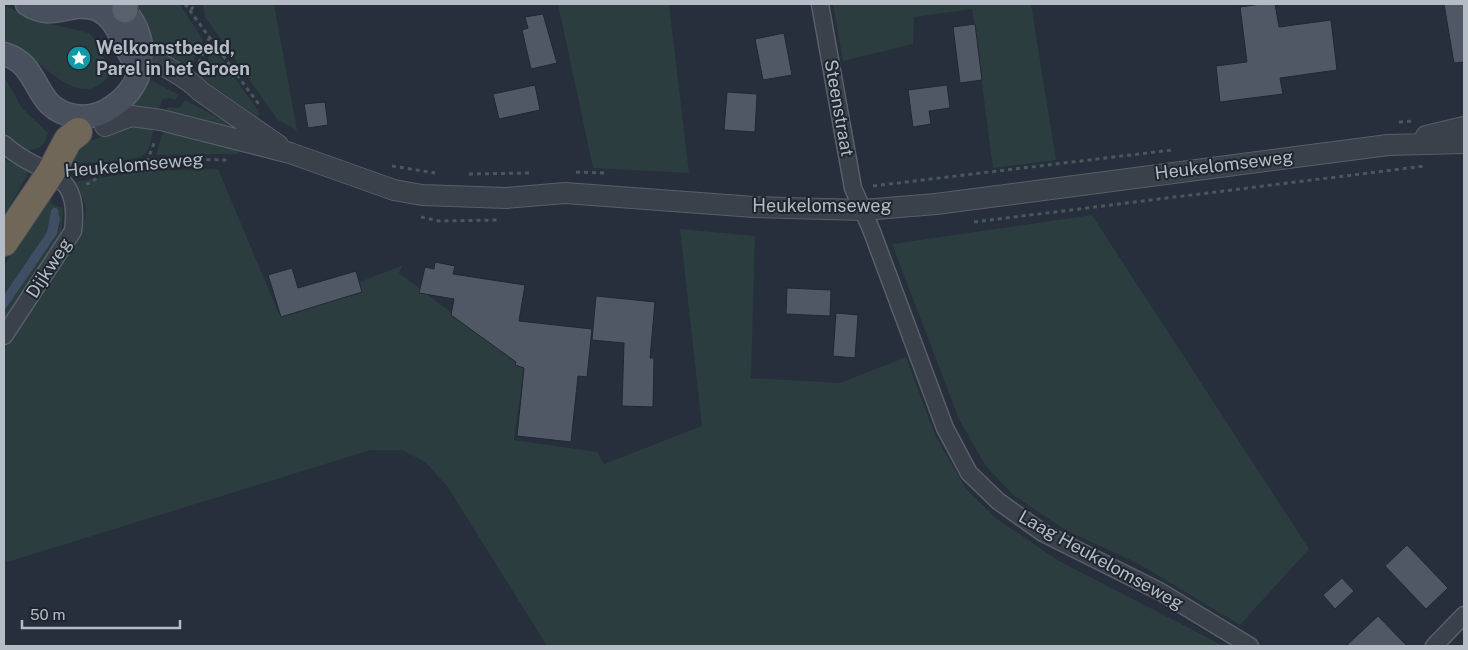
<svg xmlns="http://www.w3.org/2000/svg" width="1468" height="650" font-family="'Public Sans',sans-serif">
<style>
.green{fill:#2b3d3e}
.water{fill:#404e64}
.building{fill:#505865;stroke:#212832}
.lines{fill:none;stroke-linecap:round;stroke-linejoin:round}
.minor-casing{stroke:#585f69;stroke-width:19}
.tertiary-casing{stroke:#585f69;stroke-width:22}
.secondary-casing{stroke:#585f69;stroke-width:25}
.primary-casing{stroke:#434a54;stroke-width:28}
.motorway-casing{stroke:#454c56;stroke-width:30}
.path{stroke:#48585b;stroke-width:3;stroke-dasharray:4 4;stroke-linecap:butt}
.minor{stroke:#3a414b;stroke-width:16}
.tertiary{stroke:#3a414b;stroke-width:20}
.secondary{stroke:#48505e;stroke-width:22}
.primary{stroke:#58606b;stroke-width:25}
.motorway{stroke:#706758;stroke-width:28}
.labels{text-anchor:middle;stroke-width:4;stroke-linejoin:round;paint-order:stroke}
.poi-label{font-size:18px;font-weight:bold;fill:#b6bcc6;stroke:#1f2630;text-anchor:start}
.street-label{font-size:18px;fill:#b6bcc6;stroke:#1f2630}
</style>
<rect width="100%" height="100%" fill="#262f3b"/>
<path class="green" d="M139,4H179L181,6L203,40L189,70L153,48L142,20Z
M203,4H274L297,130L278,120L205,17Z
M558,4H669L689,173L593,168Z
M833,4H1031L1056,160L993,168L972,9L914,17L913,44L843,61Z
M4,5L34,20L89,33L97,42L111,73C83,112 52,70 25,54C19,50 11,48 4,44Z
M213,47L260,113L257,117L200,77Z
M4,76L22,108L48,133C46,146 36,152 23,150L4,134Z
M148,80H150L179,95L175,100L169,98L163,99L158,111L130,106Z
M185,100L236,127L237,132L166,114L167,107L179,108Z
M134,124L154,126C152,134 151,147 146,153C138,163 79,164 65,162L79,145Z
M164,128L239,149L238,154L156,155Z
M4,159L29,172L4,216Z
M218,169L279,314L403,265L399,273L524,368L514,440L597,452L604,464L702,426L680,229L755,236L751,378L840,383L906,357L935,435L966,489L997,519L1059,561L1224,646H547L447,486L425,462L402,450H371L4,563V350L81,232C90,208 86,201 72,182L145,171Z
M50,189L52,204L63,208L61,240L4,328V311L59,229L60,214L55,207L51,210L47,232L4,295V266Z
M1092,215L1309,549L1240,625L1139,564L1067,531L1014,496L985,465L959,419L892,244Z"/>
<path class="water" d="M54,207L58,209L60,219L57,234L4,311V295L47,232L51,210Z"/>
<path class="building" d="M1261,4H1275L1279,27L1331,20L1337,70L1280,78L1283,94L1220,102L1216,66L1247,62L1240,7Z
M1444,4H1464V62L1454,63Z
M543,14L557,63L531,69L522,30L528,28L525,17Z
M975,24L982,80L960,83L953,27Z
M784,33L792,75L763,80L755,39Z
M535,85L540,110L499,119L493,94Z
M947,85L950,108L929,111L931,124L913,127L908,90Z
M727,92L757,94L755,132L724,130Z
M325,102L328,125L308,128L304,104Z
M435,262L455,266L453,274L525,285L519,321L592,329L587,377L578,376L571,442L517,436L524,368L515,365L516,362L451,315L454,299L419,293L425,267L434,269Z
M292,268L298,288L356,271L362,292L281,317L268,275Z
M787,288L831,290L830,316L786,314Z
M596,296L655,302L650,358H654L653,407L622,406L624,343L592,340Z
M836,313L858,315L855,358L833,356Z
M1407,545L1448,588L1426,609L1385,566Z
M1342,578L1354,591L1335,609L1323,595Z
M1378,616L1407,646H1346Z"/>
<g class="lines">
<g class="minor-casing">
<path id="minor" d="M820,4L853,188L871,229L945,428L969,473L998,501L1043,533L1161,592L1250,646
M4,144C39,178 82,165 73,231L4,336
M1434,646L1464,615"/>
</g>
<g class="tertiary-casing">
<path id="tertiary" d="M142,49C159,67 184,73 200,91L278,145
M105,126L131,116L161,120L290,153L394,190L422,195L506,198L565,193L754,207L863,210L936,204L1388,145L1464,143
M1426,136L1464,127"/>
</g>
<g class="secondary-casing">
<path id="secondary" d="M27,4C55,22 67,0 97,9C123,22 121,51 141,67
M4,54C43,65 31,109 75,116C88,118 101,115 112,107C150,83 151,33 118,4"/>
</g>
<g class="primary-casing">
<path id="primary" d="M125,10V4"/>
</g>
<g class="motorway-casing">
<path id="motorway" d="M4,242L51,172L68,140L78,132"/>
</g>
<path class="path" d="M185,4L260,106
M191,10L195,4
M199,63L210,36
M1399,122L1413,121
M147,162L155,140
M392,166L435,173
M79,170L168,159L229,160
M576,172L605,173
M469,174L530,173
M86,184L91,183L106,169
M873,186L1172,150
M421,217L439,221L499,220
M974,222L1425,166"/>
<use href="#minor" class="minor"/>
<use href="#tertiary" class="tertiary"/>
<use href="#secondary" class="secondary"/>
<use href="#primary" class="primary"/>
<use href="#motorway" class="motorway"/>
</g>
<defs>
<g id="sight-disc" transform="scale(1.25)"><circle r="9.5" fill="#0f9aa8" stroke="#1f2630"/><path d="M0-6L1.8-2.2L6-1.7L2.9 1.2L3.7 5.4L0 3.3L-3.7 5.4L-2.9 1.2L-6-1.7L-1.8-2.2Z" fill="#fff"/></g>
</defs>
<g fill-rule="evenodd">
<use href="#sight-disc" x="79" y="58"/>
</g>
<g class="labels">
<g class="poi-label">
<text x="96" y="54">Welkomstbeeld,<tspan x="96" dy="21">Parel in het Groen</tspan></text>
</g>
<g class="street-label">
<text transform="translate(839 108) rotate(80)" y="6">Steenstraat</text>
<text transform="translate(134 165) rotate(-5)" y="6">Heukelomseweg</text>
<text transform="translate(1224 165) rotate(-7)" y="6">Heukelomseweg</text>
<text x="822" y="212">Heukelomseweg</text>
<text transform="translate(49 268) rotate(-57)" y="6">Dijkweg</text>
<text transform="translate(1101 560) rotate(29)" y="6">Laag Heukelomseweg</text>
</g>
</g>
<rect width="1468" height="650" fill="none" stroke="#b6bcc6" stroke-width="10"/>
<path d="M22 620v8h158v-8" fill="none" stroke="#b6bcc6" stroke-width="2.5"/>
<text x="30" y="620" font-size="15" fill="#b6bcc6" stroke="#1f2630" stroke-width="4" paint-order="stroke">50 m</text>
</svg>
